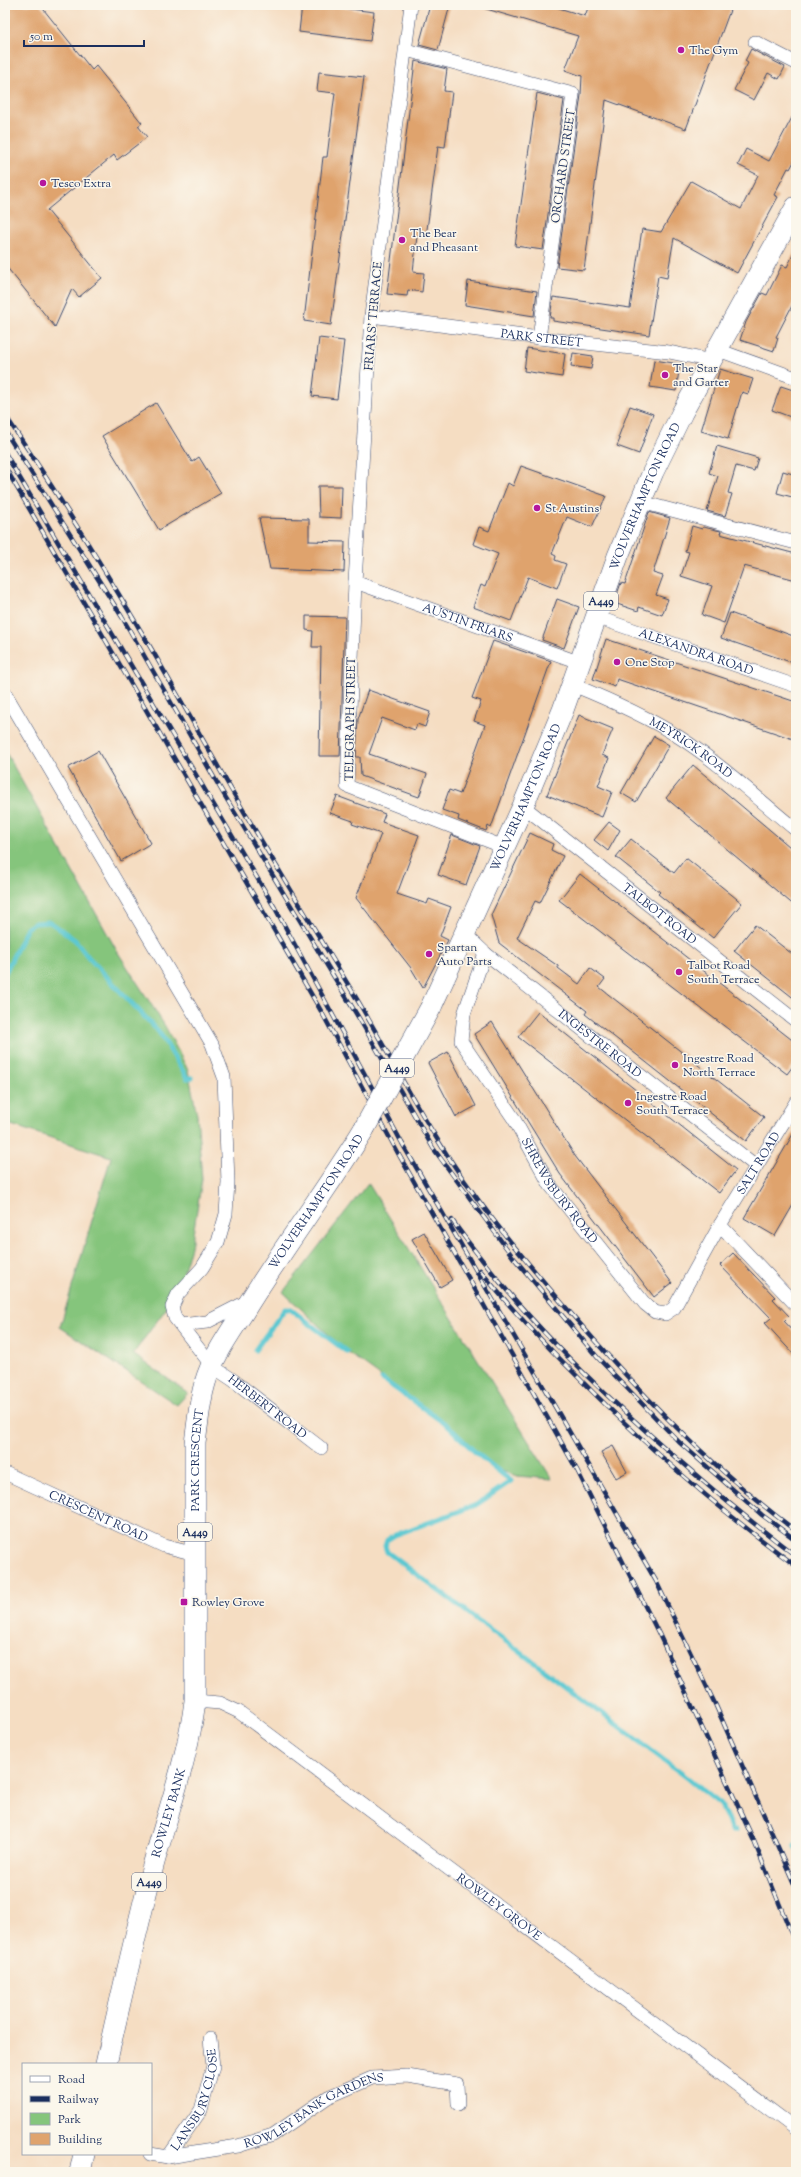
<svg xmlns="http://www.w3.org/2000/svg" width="801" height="2177" font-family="'Sorts Mill Goudy',serif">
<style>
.green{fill:#85c57c;stroke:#507a6d}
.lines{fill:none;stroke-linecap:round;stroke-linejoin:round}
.stream{stroke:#5bc8d1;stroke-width:5}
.building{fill:#dfa36d}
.minor-casing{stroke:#3c496d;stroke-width:14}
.trunk-casing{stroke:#3c496d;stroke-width:22}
.minor{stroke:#fff;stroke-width:13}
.trunk{stroke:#fff;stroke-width:21}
.rail-casing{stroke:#1b2f5e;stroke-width:4.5}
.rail{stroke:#fbf7ec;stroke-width:3;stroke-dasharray:9;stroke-linecap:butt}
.trunk-bridge-casing{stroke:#3c496d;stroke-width:22;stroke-linecap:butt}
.trunk-bridge{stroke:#fff;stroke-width:21}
.poi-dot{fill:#b5179e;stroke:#fbf7ec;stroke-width:1.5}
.labels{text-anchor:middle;stroke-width:3;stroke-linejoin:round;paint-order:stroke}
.shield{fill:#fbf7ec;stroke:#5e6b89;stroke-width:1}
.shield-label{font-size:11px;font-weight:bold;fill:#1b2f5e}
.poi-label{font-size:12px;fill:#1b2f5e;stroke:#fbf7ec;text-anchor:start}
.street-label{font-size:12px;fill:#1b2f5e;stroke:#fbf7ec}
</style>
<rect width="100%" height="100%" fill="#fbf7ec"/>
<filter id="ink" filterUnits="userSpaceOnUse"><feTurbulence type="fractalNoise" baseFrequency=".025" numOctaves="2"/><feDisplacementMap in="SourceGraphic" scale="8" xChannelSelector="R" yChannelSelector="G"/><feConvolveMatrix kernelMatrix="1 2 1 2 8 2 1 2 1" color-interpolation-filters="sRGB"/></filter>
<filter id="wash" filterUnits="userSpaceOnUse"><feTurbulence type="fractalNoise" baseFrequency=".012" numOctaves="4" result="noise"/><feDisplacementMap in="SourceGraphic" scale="16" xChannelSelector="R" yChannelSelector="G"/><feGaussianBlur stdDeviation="0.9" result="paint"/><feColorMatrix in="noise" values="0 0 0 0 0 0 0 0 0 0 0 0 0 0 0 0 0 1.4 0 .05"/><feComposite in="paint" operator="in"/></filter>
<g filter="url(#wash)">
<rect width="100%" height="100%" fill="#f5ddc2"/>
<path class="green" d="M5,751L117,951L165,1026L188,1070L197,1115L202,1179L191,1247L176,1295L133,1354L188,1393L177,1405L60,1327L111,1157L5,1123Z
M368,1183L552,1479L517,1476L499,1470L475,1452L447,1424L347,1352L283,1292Z"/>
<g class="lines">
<path class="stream" d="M5,973L27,928L35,923L50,922L75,940L89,958L159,1032L187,1078H192
M255,1350L282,1313L285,1309H290L347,1352
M382,1379L447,1425L475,1452L511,1481L476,1505L395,1535L387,1540L385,1546L387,1552L689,1779L721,1805L732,1830H736
M795,1846L796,1847"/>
</g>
<g id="blocks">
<path class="building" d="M5,5H40L92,70L96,66L142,123L138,126L147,137L117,160L114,155L47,210L102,278L79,297L72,289L55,327L5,265Z
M302,5H319L374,12L370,41L299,32Z
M430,5H450L438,50L419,45Z
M484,5H549L585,16L589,5H732L686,129L606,100L584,270L557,267L581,95L582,76L565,70L578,36L483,8Z
M751,49L785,67L779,79L768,73L754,100L734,90L748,63L745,61Z
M415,61L447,69L444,91L452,92L445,147L438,146L426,237L417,236L413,272L424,273L422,292L408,290L407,296L387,294Z
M319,72L364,77L331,325L304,321L323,157H327L335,93L317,91Z
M537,93L564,100L543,250L515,246Z
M796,110V158L790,169L788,168L774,195L778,197L737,273L674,238L667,278L658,276L649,335L553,321V318H550L553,297L630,308L642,229L661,232L691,181L741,209L758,175L738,165L746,149L769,161Z
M796,249V298L776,337L778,338L774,351L740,340L746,322L762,293L767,295L782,265L787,267Z
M468,281L537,291L534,316L465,305Z
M319,338L344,341L337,399L312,396Z
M527,348L565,354L562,377L524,371Z
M573,353L593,356L591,369L571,366Z
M654,360L680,364L676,391L650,387Z
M720,369L753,379L748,394L742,392L728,439L701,431Z
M781,386L796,391V419L772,410Z
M156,403L192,462L199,457L221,493L159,530L102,436Z
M630,406L653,414L639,454L617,446L620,439L618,438Z
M717,446L758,458L754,471L736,466L728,493L732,494L725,516L707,511L718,476L709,473Z
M521,466L606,496L592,527L567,517L552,554L556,556L555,560L566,564L557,588L528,577L511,621L473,607L481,585L485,587L498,554L473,544L479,527L489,531L508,483L513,486Z
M783,471L796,475V498L777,493Z
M318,486H342L341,518L319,517Z
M649,512L670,518L653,573L663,576L656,595L668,599L662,615L639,607L638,611L614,603L621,583L625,584Z
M259,518L309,519V541L345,542L344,572L270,569Z
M692,526L702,529L703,527L721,531L720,534L796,554V580L744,566L724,623L702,615L712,586L681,576L689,552L685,551Z
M557,599L579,607L564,648L542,640Z
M730,613L796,637V664L721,638Z
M306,616L345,617L340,756H319L321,647H312L313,631L306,630Z
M606,639L796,702V740L617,679L615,687L593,679Z
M493,641L551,661L491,828L488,826L486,831L458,820L459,816L442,810L449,790L460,794L485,725L474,721L481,701L472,698Z
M368,690L430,712L425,727L417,724L415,730L382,718L369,754L427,774L419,797L361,776L360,757H356L358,719Z
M579,715L613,729L602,755L609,758L598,786L612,792L602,817L547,795Z
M654,736L669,745L636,802L621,793Z
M98,751L151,843L121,861L68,768Z
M693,765L796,852V907L666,798Z
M337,796L385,814L382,822L419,835L397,894L427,904L429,899L451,907L440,936L448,940L423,988L411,968L356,898L381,834L352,824L353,821L330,813Z
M609,822L620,830L608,851L594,840Z
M530,833L553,844L551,850L563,856L540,903L535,901L517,938L558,966V968L579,984L590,968L605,979L599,987L764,1117L746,1141L585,1014L587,1011L499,943L491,915Z
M452,835L480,846L466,885L438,875Z
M631,839L674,873L686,858L742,903L713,938L658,894L660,892L616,857Z
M580,874L796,1043V1062L787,1074L559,900Z
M755,925L796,957V1000L734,951Z
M538,1012L736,1170L719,1193L518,1037Z
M492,1022L575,1156L672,1283L654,1297L560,1174L474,1034Z
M448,1052L476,1106L456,1117L428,1063Z
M796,1129V1200L775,1236L744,1218Z
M424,1232L452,1280L440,1287L412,1239Z
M733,1253L775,1297L773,1299L789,1316L784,1321L796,1334V1357L765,1323L771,1318L720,1265Z
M613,1446L627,1472L616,1478L601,1452Z"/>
</g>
</g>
<g filter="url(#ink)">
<use href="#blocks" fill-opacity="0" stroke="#3c496d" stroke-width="1"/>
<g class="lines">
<g class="minor-casing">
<g id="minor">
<path d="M411,5L371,316L355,582L347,786L504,847"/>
<path d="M755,42L796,63"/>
<path d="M406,50L573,94L539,338"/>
<path id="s1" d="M371,316L539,338L669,352L712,361"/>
<path d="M718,350L796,378"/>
<path d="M641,502L796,543"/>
<path id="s2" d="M355,582L581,663"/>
<path id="s3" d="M596,617L796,686"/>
<path id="s4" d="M573,685C610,700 646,716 679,737C721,764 758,799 796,830"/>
<path id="s5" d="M5,693L212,1044L224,1077L228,1182L226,1214L218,1242L202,1268L178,1294L172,1307L175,1318L212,1366L233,1380L321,1448"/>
<path id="s6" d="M523,806L796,1021"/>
<path id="s7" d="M465,934L485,953L756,1166"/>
<path id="s8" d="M485,953L464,1014L461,1041L514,1119L550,1185L645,1304L655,1312L665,1314L674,1308L720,1225L796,1102"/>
<path d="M720,1225L796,1305"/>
<path d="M181,1325L207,1322L248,1301"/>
<path id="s9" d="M5,1473L164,1546L195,1554"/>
<path id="s10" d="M195,1701L220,1703L239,1712L796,2129"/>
<path id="s11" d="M150,2154L168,2157L238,2146L273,2135L328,2097L372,2078L407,2076L457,2084L458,2104"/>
<path id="s12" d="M168,2157L201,2110L213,2066L210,2039"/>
</g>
</g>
<g class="trunk-casing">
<g id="trunk">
<path id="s13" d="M431,1007L523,806L563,710L618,556L653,472L682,413L796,207"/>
<path id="s14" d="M106,2064C121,1998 136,1931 153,1866C168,1811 188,1758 195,1701V1443C198,1423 199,1403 205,1383C212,1358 230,1333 244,1311C282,1249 326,1191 364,1129"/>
<path d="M80,2172L84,2154"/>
</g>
</g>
<use href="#minor" class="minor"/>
<use href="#trunk" class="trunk"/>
<g class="rail-casing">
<path id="rail" d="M5,415C54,488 100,562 145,638C182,701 217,767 255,830C288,886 322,941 355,996C382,1041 406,1089 434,1134C471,1196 520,1255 568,1310C637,1390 711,1468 796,1531
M5,431L122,617L223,793L360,1020L433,1148L513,1257L598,1358L679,1442L762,1515L796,1540
M5,453L275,908L402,1143L656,1581L716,1706L796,1888
M5,467L321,1011L399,1155L577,1470L659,1634L754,1841L796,1945
M452,1220C463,1236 475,1251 487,1266C535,1327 589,1380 647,1432C695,1475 744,1517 796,1556
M480,1270C508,1306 540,1339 572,1371C641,1442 716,1507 796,1566"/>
</g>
<use href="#rail" class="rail"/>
<g class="trunk-bridge-casing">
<path id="trunk-bridge" d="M364,1129L431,1007"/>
</g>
<use href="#trunk-bridge" class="trunk-bridge"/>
</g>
</g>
<g class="poi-dot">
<circle cx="681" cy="50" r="4"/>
<circle cx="43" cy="183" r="4"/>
<circle cx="402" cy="240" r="4"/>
<circle cx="665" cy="375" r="4"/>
<circle cx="537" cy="508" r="4"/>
<circle cx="617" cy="662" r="4"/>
<circle cx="429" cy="954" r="4"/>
<circle cx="679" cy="972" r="4"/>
<circle cx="675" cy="1065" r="4"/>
<circle cx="628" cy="1103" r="4"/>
<rect x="180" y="1598" width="8" height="8" rx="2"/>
</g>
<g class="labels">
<g class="shield">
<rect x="584" y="592" width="34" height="18" rx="3"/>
<rect x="380" y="1059" width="34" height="18" rx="3"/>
<rect x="178" y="1523" width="34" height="18" rx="3"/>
<rect x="132" y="1873" width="34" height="18" rx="3"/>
</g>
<g class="shield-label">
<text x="601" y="605">A449</text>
<text x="397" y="1072">A449</text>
<text x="195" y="1536">A449</text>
<text x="149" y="1886">A449</text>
</g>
<g class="poi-label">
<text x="689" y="54">The Gym</text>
<text x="51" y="187">Tesco Extra</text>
<text x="410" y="237">The Bear<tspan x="410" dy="14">and Pheasant</tspan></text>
<text x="673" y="372">The Star<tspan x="673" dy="14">and Garter</tspan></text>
<text x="545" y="512">St Austins</text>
<text x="625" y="666">One Stop</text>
<text x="437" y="951">Spartan<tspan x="437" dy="14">Auto Parts</tspan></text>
<text x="687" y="969">Talbot Road<tspan x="687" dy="14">South Terrace</tspan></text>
<text x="683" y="1062">Ingestre Road<tspan x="683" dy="14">North Terrace</tspan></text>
<text x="636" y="1100">Ingestre Road<tspan x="636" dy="14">South Terrace</tspan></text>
<text x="192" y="1606">Rowley Grove</text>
</g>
<g class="street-label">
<text transform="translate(563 166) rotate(-82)" y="4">ORCHARD STREET</text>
<text transform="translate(373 316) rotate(-85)" y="4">FRIARS' TERRACE</text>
<text dy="4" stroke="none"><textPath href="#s1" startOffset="172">PARK STREET</textPath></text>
<text dy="4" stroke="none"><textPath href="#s13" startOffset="554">WOLVERHAMPTON ROAD</textPath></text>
<text dy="4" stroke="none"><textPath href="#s2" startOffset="120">AUSTIN FRIARS</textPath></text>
<text dy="4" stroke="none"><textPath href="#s3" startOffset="106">ALEXANDRA ROAD</textPath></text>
<text transform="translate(350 719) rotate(-89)" y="4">TELEGRAPH STREET</text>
<text dy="4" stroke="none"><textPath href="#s4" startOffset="134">MEYRICK ROAD</textPath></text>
<text dy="4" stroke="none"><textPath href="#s13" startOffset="230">WOLVERHAMPTON ROAD</textPath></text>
<text dy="4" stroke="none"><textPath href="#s6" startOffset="174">TALBOT ROAD</textPath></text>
<text dy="4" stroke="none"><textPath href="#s7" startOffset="174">INGESTRE ROAD</textPath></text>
<text dy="4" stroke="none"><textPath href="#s8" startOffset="615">SALT ROAD</textPath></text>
<text dy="4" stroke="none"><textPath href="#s8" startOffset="271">SHREWSBURY ROAD</textPath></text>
<text dy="4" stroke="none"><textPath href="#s14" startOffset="906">WOLVERHAMPTON ROAD</textPath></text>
<text dy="4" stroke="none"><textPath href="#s5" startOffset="830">HERBERT ROAD</textPath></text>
<text dy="4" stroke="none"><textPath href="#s14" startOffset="615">PARK CRESCENT</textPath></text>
<text dy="4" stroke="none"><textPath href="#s9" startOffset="103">CRESCENT ROAD</textPath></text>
<text dy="4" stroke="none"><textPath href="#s14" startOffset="259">ROWLEY BANK</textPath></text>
<text dy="4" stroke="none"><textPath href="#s10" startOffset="371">ROWLEY GROVE</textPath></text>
<text dy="4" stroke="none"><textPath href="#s12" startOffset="65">LANSBURY CLOSE</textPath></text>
<text dy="4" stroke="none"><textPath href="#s11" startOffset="174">ROWLEY BANK GARDENS</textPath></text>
</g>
</g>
<rect width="801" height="2177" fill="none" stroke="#fbf7ec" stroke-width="20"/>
<rect x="22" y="2063" width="130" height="92" fill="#fbf7ec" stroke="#a1a7b3"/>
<rect x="30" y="2076" width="20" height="6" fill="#ffffff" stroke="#a1a7b3"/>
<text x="58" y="2083" font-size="12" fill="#1b2f5e">Road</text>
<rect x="30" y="2096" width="20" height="6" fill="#1b2f5e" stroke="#a1a7b3"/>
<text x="58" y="2103" font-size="12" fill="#1b2f5e">Railway</text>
<rect x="30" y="2113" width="20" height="12" fill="#85c57c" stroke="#a1a7b3"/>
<text x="58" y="2123" font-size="12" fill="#1b2f5e">Park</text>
<rect x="30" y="2133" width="20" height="12" fill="#dfa36d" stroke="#a1a7b3"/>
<text x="58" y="2143" font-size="12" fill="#1b2f5e">Building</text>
<path d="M24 40v6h120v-6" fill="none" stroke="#1b2f5e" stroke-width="2"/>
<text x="30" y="40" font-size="12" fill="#1b2f5e" stroke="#fbf7ec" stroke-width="3" paint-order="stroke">50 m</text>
</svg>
